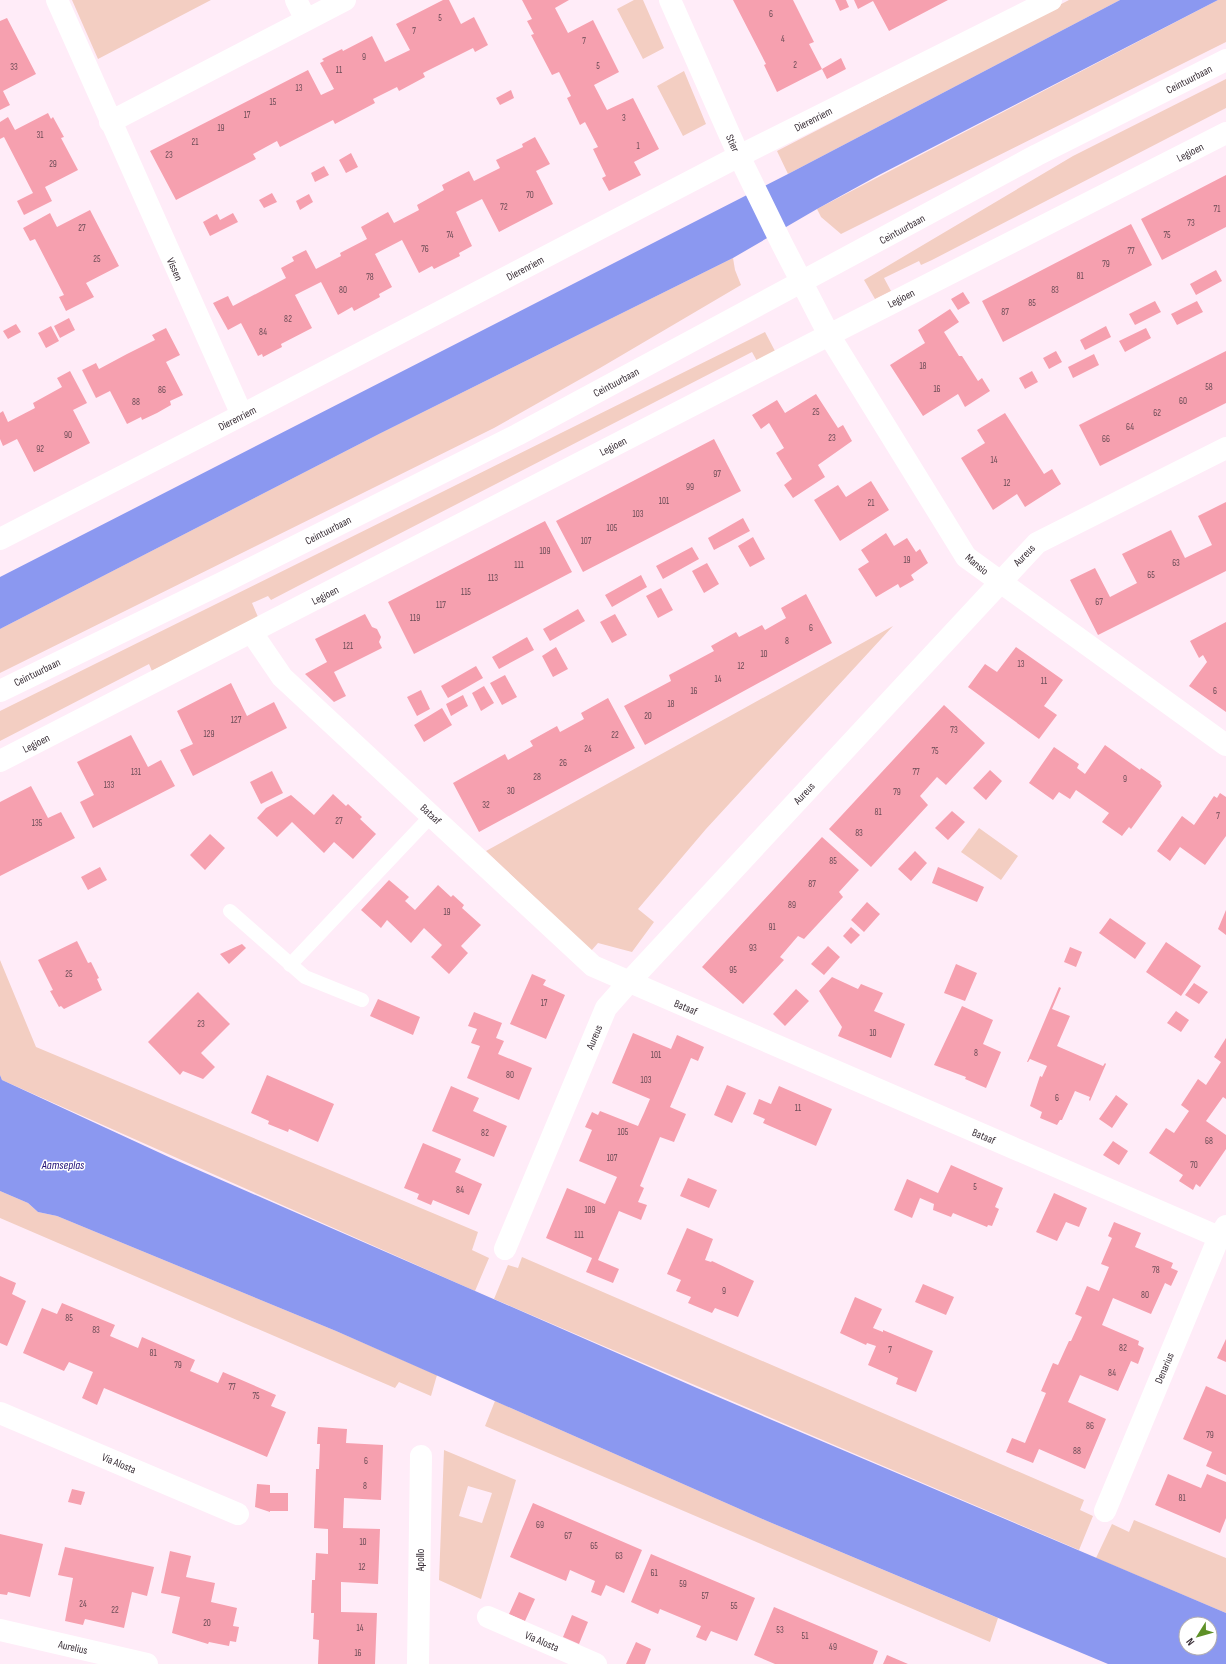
<svg xmlns="http://www.w3.org/2000/svg" width="1226" height="1664" font-family="'Sofia Sans Condensed',sans-serif">
<style>
.green{fill:#f3cec2;fill-rule:evenodd}
.water{fill:#8b98f0;fill-rule:evenodd}
.building{fill:#f6a0af}
.lines{fill:none;stroke-linecap:round;stroke-linejoin:round}
.service{stroke:#fff;stroke-width:14}
.minor{stroke:#fff;stroke-width:22}
.tertiary{stroke:#fff;stroke-width:22}
.labels{text-anchor:middle;stroke-width:3;stroke-linejoin:round;paint-order:stroke}
.number-label{font-size:9px;fill:#694b55}
.street-label{font-size:11px;fill:#3a2f37;stroke:#fff}
.water-label{font-size:12px;font-style:italic;fill:#1e0e76;stroke:#fff}
</style>
<rect width="100%" height="100%" fill="#ffecf8"/>
<path class="green" d="M72,0H211L98,59Z
M634,0H643L664,48L643,59L617,9Z
M1069,0H1120L788,174L777,151Z
M1218,0H1226V42L841,234L821,217L817,209Z
M684,71L706,124L683,136L657,86Z
M1226,79V108L932,260L921,265L919,261L884,278L891,291L875,299L864,280L1073,156Z
M733,258L735,270L741,285L600,368L494,428L0,673V629L379,434Z
M765,332L775,351L757,361L752,352L296,587L271,600L268,596L252,603L258,617L152,671L149,664L0,741V711Z
M893,626L706,829L638,909L654,922L632,952L598,943L591,951L486,851Z
M979,828L1018,856L1001,880L961,852Z
M0,960L36,1047L478,1232L472,1250L489,1258L475,1291L2,1080L0,1075Z
M0,1191L28,1203L38,1212L57,1216L336,1331L437,1375L431,1396L399,1382L395,1388L0,1218Z
M522,1257L1084,1500L1080,1510L1093,1516L1079,1550L494,1299L508,1265L518,1268Z
M495,1401L767,1521L998,1618L990,1642L485,1426Z
M444,1450L516,1480L481,1599L439,1580ZM468,1486L492,1493L482,1523L459,1516Z
M1134,1520L1226,1558V1613L1096,1558L1112,1524L1129,1532Z"/>
<path class="water" d="M1120,0H1218L879,175L817,209L733,258L379,434L0,629V577L788,174Z
M0,1075L2,1080L171,1158L697,1388L1226,1613V1664H1108L767,1521L336,1331L57,1216L38,1212L28,1203L0,1191ZM1186,1624H1210V1648H1186Z"/>
<path class="building" d="M443,0H449L461,24L474,17L488,45L475,52L473,48L423,73L425,77L399,91L397,87L373,99L375,103L335,124L333,120L280,147L277,141L253,154L256,159L176,200L150,151L308,70L321,95L334,89L320,63L324,61L322,59L342,49L343,51L372,36L385,62L410,50L396,24Z
M522,0H569L555,8L568,33L593,20L619,72L594,85L607,110L633,98L659,149L634,162L641,175L609,191L602,178L606,176L593,149L598,147L585,122L580,125L567,98L571,96L559,72L552,75L531,35L534,34L527,21L532,19Z
M733,0H793L814,42L809,44L822,69L777,92L764,65L766,64Z
M835,0H846L849,7L840,11Z
M854,0H948L889,31L873,1L858,9Z
M7,18L36,74L3,91L10,105L0,110V21Z
M841,58L846,69L827,79L822,69Z
M511,90L514,98L500,105L496,98Z
M48,113L51,119L53,117L64,137L61,138L78,170L45,187L52,201L24,215L17,201L33,193L4,137L0,139V122L8,117L15,130Z
M535,137L550,164L536,171L553,204L499,232L482,199L456,212L472,246L459,253L460,256L434,269L432,266L419,273L402,240L375,254L392,287L379,294L380,297L354,311L352,307L338,315L321,282L295,295L312,328L281,344L282,347L263,357L262,354L258,356L241,323L228,330L213,303L228,296L233,306L286,278L281,268L294,261L292,257L306,250L316,269L341,256L340,253L367,239L361,227L388,212L394,223L419,210L417,205L444,190L442,185L469,171L474,181L500,168L496,160L523,147L522,144Z
M351,153L358,167L346,173L339,160Z
M324,166L329,175L315,182L311,173Z
M1226,175V227L1162,260L1141,219Z
M272,193L277,202L264,208L259,200Z
M309,194L313,202L300,210L296,201Z
M90,210L119,266L86,283L94,297L66,311L59,297L64,295L35,239L30,241L23,228L50,213L57,227Z
M233,213L238,222L210,236L203,222L217,214L220,220Z
M1131,224L1152,265L1003,342L982,301Z
M1216,270L1222,281L1196,295L1190,284Z
M963,292L970,303L958,310L951,299Z
M1155,301L1161,312L1135,325L1129,314Z
M1197,301L1203,312L1177,325L1171,314Z
M950,309L959,322L944,332L959,356H962L978,381L982,378L990,391L965,407L958,394L923,416L890,365L925,343L918,330Z
M69,318L75,330L60,338L54,326Z
M16,324L21,332L8,339L3,331Z
M51,326L59,341L46,348L38,333Z
M1106,326L1111,337L1085,350L1080,340Z
M166,328L180,355L166,362L183,395L170,401L171,405L157,413L142,420L141,417L127,424L110,391L96,398L82,370L96,363L99,369L127,354L155,340L152,335Z
M1146,328L1151,338L1125,352L1119,341Z
M1056,351L1062,362L1049,369L1043,358Z
M1226,351V403L1100,466L1079,425Z
M1094,354L1099,365L1073,378L1068,367Z
M70,371L87,403L73,410L90,443L34,472L17,439L3,446L0,439V413L3,411L8,422L35,408L33,403L62,387L57,378Z
M1032,371L1038,382L1025,389L1019,378Z
M816,394L838,428L843,425L852,441L818,465L825,477L793,498L784,485L792,479L776,453L784,448L769,423L761,429L752,415L777,400L785,413Z
M1005,413L1044,474L1052,469L1061,484L1025,507L1017,494L993,510L961,458L985,443L977,430Z
M714,439L741,491L583,572L556,521Z
M871,481L889,510L840,541L814,500L838,485L846,497Z
M1226,502V571L1098,635L1070,580L1095,568L1110,597L1137,583L1122,554L1171,530L1185,558L1212,545L1198,516Z
M743,518L750,531L714,550L708,538Z
M545,521L572,572L414,654L388,602Z
M886,533L894,546L907,538L916,552L920,549L928,563L911,575L914,580L900,588L898,584L876,597L858,569L869,562L861,550Z
M753,537L765,559L750,567L738,546Z
M692,547L699,559L663,579L656,566Z
M707,563L719,584L704,593L692,571Z
M641,575L647,587L612,607L605,595Z
M661,588L673,610L658,618L646,596Z
M806,594L832,643L645,745L624,706L671,681L669,675L714,651L711,646L736,632L739,637L762,625L765,630L786,618L781,608Z
M578,609L585,621L550,641L543,629Z
M365,614L372,627L377,629L381,637L379,642L382,648L334,672L346,696L334,702L305,674L327,662L315,639Z
M615,614L627,635L612,643L600,622Z
M1226,622V712L1189,686L1207,662L1203,655L1199,658L1190,641Z
M527,637L534,650L499,669L492,657Z
M556,647L568,669L553,677L542,656Z
M1016,647L1063,680L1044,706L1057,715L1039,739L968,687L985,664L997,672Z
M476,666L483,678L448,698L441,686Z
M505,675L517,697L502,705L490,683Z
M231,683L247,716L274,702L287,728L193,776L180,750L193,744L177,711Z
M484,686L494,703L481,711L472,693Z
M421,690L430,709L417,716L407,697Z
M463,695L468,706L451,716L446,704Z
M608,698L635,748L479,832L453,783L505,754L508,760L533,746L530,741L557,726L560,732L584,719L581,713Z
M944,705L985,743L946,785L937,777L920,796L928,805L871,867L829,829Z
M442,708L452,725L424,742L414,725Z
M131,735L148,767L161,760L175,786L93,828L80,802L94,795L77,762Z
M1105,745L1140,770L1141,768L1161,782L1160,783L1162,786L1131,829L1129,827L1122,836L1102,822L1109,813L1076,790L1070,799L1059,792L1053,800L1029,783L1054,747L1079,764L1077,768L1085,774Z
M990,770L1002,781L986,800L973,788Z
M272,771L283,793L261,804L250,782Z
M31,786L48,818L61,812L75,838L0,876V802Z
M1220,793L1226,797V836L1205,865L1180,847L1170,861L1157,851L1182,816L1194,825L1214,796L1217,798Z
M333,794L346,806L348,804L362,817L360,819L376,834L353,859L334,842L324,853L292,822L277,837L257,818L266,808L291,795L314,815Z
M952,811L965,822L948,840L935,828Z
M210,834L225,848L205,870L190,855Z
M822,837L859,870L839,892L843,897L804,939L798,936L780,957L784,960L743,1004L702,967Z
M915,851L927,863L911,881L898,869Z
M100,867L107,880L88,890L81,877Z
M938,867L984,887L977,902L932,883Z
M389,880L409,897L405,901L415,910L438,885L451,897L453,895L464,905L462,908L481,925L461,946L468,953L449,974L431,957L442,945L424,928L411,943L387,920L381,928L361,910Z
M867,902L880,914L864,932L851,920Z
M1226,910V935L1218,929Z
M1110,918L1146,943L1135,959L1099,933Z
M851,927L860,935L851,944L843,936Z
M77,941L88,963L91,962L99,978L97,979L102,990L64,1009L61,1006L59,1007L50,991L53,990L38,960Z
M1166,942L1201,966L1181,996L1146,972Z
M242,944L246,948L229,964L220,954Z
M828,946L840,957L824,975L811,964Z
M1070,947L1082,952L1076,967L1064,962Z
M956,964L977,973L965,1001L944,993Z
M532,974L546,980L543,985L565,995L546,1039L510,1024Z
M832,977L858,989L861,984L883,993L874,1011L905,1024L891,1058L838,1036L842,1027L819,991Z
M1194,983L1208,992L1199,1004L1185,995Z
M1059,987L1061,988L1052,1009L1070,1016L1057,1046L1103,1066L1105,1063L1106,1064L1090,1101L1089,1100L1090,1097L1075,1091L1062,1120H1060L1057,1125L1040,1118L1042,1112L1030,1106L1040,1076L1042,1077L1047,1066L1030,1059L1028,1062H1027Z
M796,989L809,1001L785,1026L773,1014Z
M198,992L230,1024L201,1053L215,1067L203,1079L183,1071L180,1075L148,1042Z
M378,999L420,1017L413,1035L370,1016Z
M962,1006L993,1020L983,1044L1001,1052L986,1088L965,1079L966,1077L934,1065Z
M1176,1011L1189,1020L1181,1032L1167,1023Z
M474,1012L502,1023L496,1038L504,1041L498,1054L532,1068L519,1100L467,1078L480,1046L471,1043L477,1029L468,1026Z
M633,1033L671,1049L677,1035L704,1047L698,1061L691,1058L670,1107L686,1114L674,1142L660,1137L640,1186L644,1188L638,1202L647,1205L641,1220L619,1211L598,1260L619,1269L613,1283L586,1272L592,1258L546,1238L567,1188L605,1204L617,1177L579,1161L592,1130L585,1127L592,1112L598,1115L600,1111L638,1126L644,1113L650,1099L612,1083Z
M1226,1038V1099L1223,1097L1206,1121L1226,1135V1149L1200,1187L1196,1184L1193,1190L1179,1181L1183,1175L1149,1153L1166,1128L1174,1133L1189,1111L1181,1105L1198,1079L1206,1085L1221,1062L1214,1057Z
M267,1075L334,1104L318,1142L289,1129L288,1132L268,1124L269,1121L251,1113Z
M727,1085L746,1093L732,1123L714,1115Z
M451,1086L479,1098L473,1111L507,1126L494,1157L432,1131Z
M779,1086L832,1109L816,1146L763,1123L765,1119L753,1114L759,1099L771,1104Z
M1116,1095L1128,1104L1112,1128L1099,1119Z
M1113,1141L1128,1151L1119,1165L1103,1155Z
M423,1143L461,1159L455,1172L482,1184L469,1215L433,1200L431,1205L417,1199L419,1194L404,1188Z
M951,1165L1003,1188L995,1207L999,1209L992,1226L988,1225L987,1227L953,1213L951,1217L933,1210L934,1204L920,1198L912,1218L894,1210L907,1179L938,1193Z
M688,1178L717,1190L709,1208L680,1196Z
M1054,1193L1087,1208L1079,1227L1066,1222L1057,1241L1036,1232Z
M1114,1222L1141,1233L1135,1247L1173,1263L1171,1268L1178,1271L1171,1286L1165,1283L1151,1314L1113,1298L1102,1325L1139,1341L1138,1345L1144,1348L1138,1364L1131,1361L1118,1391L1080,1375L1068,1402L1106,1419L1085,1469L1039,1449L1033,1463L1006,1452L1012,1438L1025,1443L1046,1393L1041,1391L1053,1363L1058,1365L1069,1341H1071L1082,1317L1075,1314L1087,1286L1099,1291L1109,1267L1101,1264L1112,1238L1108,1236Z
M687,1228L713,1239L705,1260L711,1262L712,1261L754,1281L738,1317L715,1308L712,1313L688,1303L691,1297L676,1291L681,1280L667,1274Z
M0,1276L16,1283L12,1294L26,1301L7,1346L0,1343Z
M923,1284L954,1297L946,1315L915,1302Z
M855,1297L882,1309L873,1328L883,1332V1330L933,1351L916,1392L896,1384L898,1378L868,1365L876,1346L867,1343L866,1345L840,1333Z
M62,1303L115,1325L110,1336L138,1348L142,1337L195,1360L190,1371L218,1383L223,1372L276,1395L271,1406L286,1412L267,1457L104,1388L97,1405L82,1398L93,1372L69,1362L64,1371L23,1353L42,1308L57,1314Z
M1226,1339V1362L1217,1358Z
M1206,1386L1226,1395V1475L1206,1466L1212,1452L1183,1439Z
M318,1427L347,1429L346,1443L383,1445L381,1500L344,1498L343,1528L380,1529L378,1584L341,1582V1612L377,1613L375,1664H318L319,1640L313,1639L314,1613H311L312,1580H315L316,1553L328,1554V1529L314,1528L316,1469H319L320,1444H317Z
M1168,1474L1201,1488L1207,1474L1226,1482V1518L1220,1533L1155,1505Z
M257,1484L270,1485V1493H288V1511H270V1512L255,1507Z
M72,1489L85,1492L81,1505L68,1502Z
M533,1503L642,1550L624,1593L606,1585L601,1596L591,1592L595,1581L570,1570L566,1581L510,1557Z
M0,1534L43,1544L30,1597L8,1592L7,1595L0,1594Z
M65,1547L154,1567L147,1596L132,1592L124,1628L85,1619L83,1625L65,1621L73,1578L58,1575Z
M170,1551L191,1556L186,1577L215,1583L211,1602L237,1608L233,1626L239,1627L236,1642L230,1641L229,1646L209,1642L208,1644L172,1633L180,1597L161,1593Z
M651,1554L755,1598L737,1641L711,1631L706,1641L696,1637L701,1626L660,1609L658,1614L631,1602Z
M519,1592L535,1599L525,1621L509,1614Z
M774,1607L878,1651L873,1664H775L754,1655Z
M572,1615L588,1622L579,1644L563,1637Z
M636,1642L651,1649L645,1664H626Z
M887,1655L908,1664H883Z"/>
<g class="lines">
<path class="service" d="M230,911L305,977L362,1000
M290,965L432,815"/>
<path class="minor" d="M57,0L242,415
M296,0L306,20
M670,0L739,156L782,244L829,335L966,557L1226,745
M110,122L345,0
M0,539L242,415L739,156L1051,0
M252,633L282,677L593,966L1219,1237
M0,761L829,335L1226,133
M505,1249L606,1008L629,982L1037,543L1226,448
M0,1413L238,1514
M1105,1511L1219,1237L1226,1226
M488,1617L596,1664
M0,1630L147,1664
M418,1664L421,1456"/>
<path class="tertiary" d="M0,691L224,582L517,435L1037,155L1226,60"/>
</g>
<g class="labels">
<g class="number-label">
<text x="771" y="17">6</text>
<text x="440" y="21">5</text>
<text x="414" y="34">7</text>
<text x="783" y="42">4</text>
<text x="584" y="44">7</text>
<text x="364" y="60">9</text>
<text x="795" y="68">2</text>
<text x="598" y="69">5</text>
<text x="14" y="70">33</text>
<text x="339" y="73">11</text>
<text x="299" y="91">13</text>
<text x="273" y="105">15</text>
<text x="247" y="118">17</text>
<text x="624" y="121">3</text>
<text x="221" y="131">19</text>
<text x="40" y="138">31</text>
<text x="195" y="145">21</text>
<text x="638" y="149">1</text>
<text x="169" y="158">23</text>
<text x="53" y="167">29</text>
<text x="530" y="198">70</text>
<text x="504" y="210">72</text>
<text x="1217" y="212">71</text>
<text x="1191" y="226">73</text>
<text x="82" y="231">27</text>
<text x="450" y="238">74</text>
<text x="1167" y="238">75</text>
<text x="425" y="252">76</text>
<text x="1131" y="254">77</text>
<text x="97" y="262">25</text>
<text x="1106" y="267">79</text>
<text x="1080" y="279">81</text>
<text x="370" y="280">78</text>
<text x="343" y="293">80</text>
<text x="1055" y="293">83</text>
<text x="1032" y="306">85</text>
<text x="1005" y="315">87</text>
<text x="288" y="322">82</text>
<text x="263" y="335">84</text>
<text x="923" y="369">18</text>
<text x="1209" y="390">58</text>
<text x="937" y="392">16</text>
<text x="162" y="393">86</text>
<text x="1183" y="404">60</text>
<text x="136" y="405">88</text>
<text x="816" y="415">25</text>
<text x="1157" y="416">62</text>
<text x="1130" y="430">64</text>
<text x="68" y="438">90</text>
<text x="832" y="441">23</text>
<text x="1106" y="442">66</text>
<text x="40" y="452">92</text>
<text x="994" y="463">14</text>
<text x="717" y="477">97</text>
<text x="1007" y="486">12</text>
<text x="690" y="490">99</text>
<text x="664" y="504">101</text>
<text x="871" y="506">21</text>
<text x="638" y="517">103</text>
<text x="612" y="531">105</text>
<text x="586" y="544">107</text>
<text x="545" y="554">109</text>
<text x="907" y="563">19</text>
<text x="1176" y="566">63</text>
<text x="519" y="568">111</text>
<text x="1151" y="578">65</text>
<text x="493" y="581">113</text>
<text x="466" y="595">115</text>
<text x="1099" y="605">67</text>
<text x="441" y="608">117</text>
<text x="415" y="621">119</text>
<text x="811" y="631">6</text>
<text x="787" y="644">8</text>
<text x="348" y="649">121</text>
<text x="764" y="657">10</text>
<text x="1021" y="667">13</text>
<text x="741" y="669">12</text>
<text x="718" y="682">14</text>
<text x="1044" y="684">11</text>
<text x="694" y="694">16</text>
<text x="1215" y="694">6</text>
<text x="671" y="707">18</text>
<text x="648" y="719">20</text>
<text x="236" y="723">127</text>
<text x="954" y="733">73</text>
<text x="209" y="737">129</text>
<text x="615" y="738">22</text>
<text x="588" y="752">24</text>
<text x="935" y="754">75</text>
<text x="563" y="766">26</text>
<text x="136" y="775">131</text>
<text x="916" y="775">77</text>
<text x="537" y="780">28</text>
<text x="1125" y="782">9</text>
<text x="109" y="788">133</text>
<text x="511" y="794">30</text>
<text x="897" y="795">79</text>
<text x="486" y="808">32</text>
<text x="878" y="815">81</text>
<text x="1218" y="819">7</text>
<text x="339" y="824">27</text>
<text x="37" y="826">135</text>
<text x="859" y="836">83</text>
<text x="833" y="864">85</text>
<text x="812" y="887">87</text>
<text x="792" y="908">89</text>
<text x="447" y="915">19</text>
<text x="772" y="930">91</text>
<text x="753" y="951">93</text>
<text x="733" y="973">95</text>
<text x="69" y="977">25</text>
<text x="544" y="1006">17</text>
<text x="201" y="1027">23</text>
<text x="873" y="1036">10</text>
<text x="976" y="1056">8</text>
<text x="656" y="1058">101</text>
<text x="510" y="1078">80</text>
<text x="646" y="1083">103</text>
<text x="1057" y="1101">6</text>
<text x="798" y="1111">11</text>
<text x="623" y="1135">105</text>
<text x="485" y="1136">82</text>
<text x="1209" y="1144">68</text>
<text x="612" y="1161">107</text>
<text x="1194" y="1168">70</text>
<text x="975" y="1190">5</text>
<text x="460" y="1193">84</text>
<text x="590" y="1213">109</text>
<text x="579" y="1238">111</text>
<text x="1156" y="1273">78</text>
<text x="724" y="1294">9</text>
<text x="1145" y="1298">80</text>
<text x="69" y="1321">85</text>
<text x="96" y="1333">83</text>
<text x="1123" y="1351">82</text>
<text x="890" y="1353">7</text>
<text x="153" y="1356">81</text>
<text x="178" y="1368">79</text>
<text x="1112" y="1376">84</text>
<text x="232" y="1390">77</text>
<text x="256" y="1399">75</text>
<text x="1090" y="1429">86</text>
<text x="1210" y="1438">79</text>
<text x="1077" y="1454">88</text>
<text x="366" y="1464">6</text>
<text x="365" y="1489">8</text>
<text x="1182" y="1501">81</text>
<text x="540" y="1528">69</text>
<text x="568" y="1539">67</text>
<text x="363" y="1545">10</text>
<text x="594" y="1549">65</text>
<text x="619" y="1559">63</text>
<text x="362" y="1570">12</text>
<text x="654" y="1576">61</text>
<text x="683" y="1587">59</text>
<text x="705" y="1599">57</text>
<text x="83" y="1607">24</text>
<text x="734" y="1609">55</text>
<text x="115" y="1613">22</text>
<text x="207" y="1626">20</text>
<text x="360" y="1631">14</text>
<text x="780" y="1633">53</text>
<text x="805" y="1639">51</text>
<text x="833" y="1650">49</text>
<text x="358" y="1656">16</text>
</g>
<g class="street-label">
<text transform="translate(1189 79) rotate(-27)" y="4">Ceintuurbaan</text>
<text transform="translate(813 119) rotate(-27)" y="4">Dierenriem</text>
<text transform="translate(733 143) rotate(66)" y="4">Stier</text>
<text transform="translate(1190 152) rotate(-27)" y="4">Legioen</text>
<text transform="translate(902 229) rotate(-29)" y="4">Ceintuurbaan</text>
<text transform="translate(525 268) rotate(-28)" y="4">Dierenriem</text>
<text transform="translate(175 269) rotate(66)" y="4">Vissen</text>
<text transform="translate(901 298) rotate(-27)" y="4">Legioen</text>
<text transform="translate(616 382) rotate(-28)" y="4">Ceintuurbaan</text>
<text transform="translate(237 418) rotate(-27)" y="4">Dierenriem</text>
<text transform="translate(613 446) rotate(-27)" y="4">Legioen</text>
<text transform="translate(328 530) rotate(-27)" y="4">Ceintuurbaan</text>
<text transform="translate(1024 555) rotate(-46)" y="4">Aureus</text>
<text transform="translate(977 564) rotate(40)" y="4">Mansio</text>
<text transform="translate(325 595) rotate(-27)" y="4">Legioen</text>
<text transform="translate(37 672) rotate(-26)" y="4">Ceintuurbaan</text>
<text transform="translate(36 743) rotate(-27)" y="4">Legioen</text>
<text transform="translate(804 793) rotate(-47)" y="4">Aureus</text>
<text transform="translate(431 814) rotate(43)" y="4">Bataaf</text>
<text transform="translate(686 1007) rotate(23)" y="4">Bataaf</text>
<text transform="translate(594 1037) rotate(-67)" y="4">Aureus</text>
<text transform="translate(984 1136) rotate(23)" y="4">Bataaf</text>
<text transform="translate(1164 1368) rotate(-67)" y="4">Denarius</text>
<text transform="translate(119 1463) rotate(23)" y="4">Via Alosta</text>
<text transform="translate(420 1560) rotate(-90)" y="4">Apollo</text>
<text transform="translate(542 1641) rotate(23)" y="4">Via Alosta</text>
<text transform="translate(73 1647) rotate(13)" y="4">Aurelius</text>
</g>
<g class="water-label">
<text x="63" y="1169">Aamseplas</text>
</g>
</g>
<g transform="translate(1198 1636) rotate(233)"><circle r="19" fill="#ffffff" stroke="#b0acaf"/>
<path d="M0-3L7 15L0 10L-7 15Z" fill="#5e9027"/>
<text y="-6" font-size="11" font-weight="bold" text-anchor="middle" fill="#3a2f37">N</text>
</g>
</svg>
